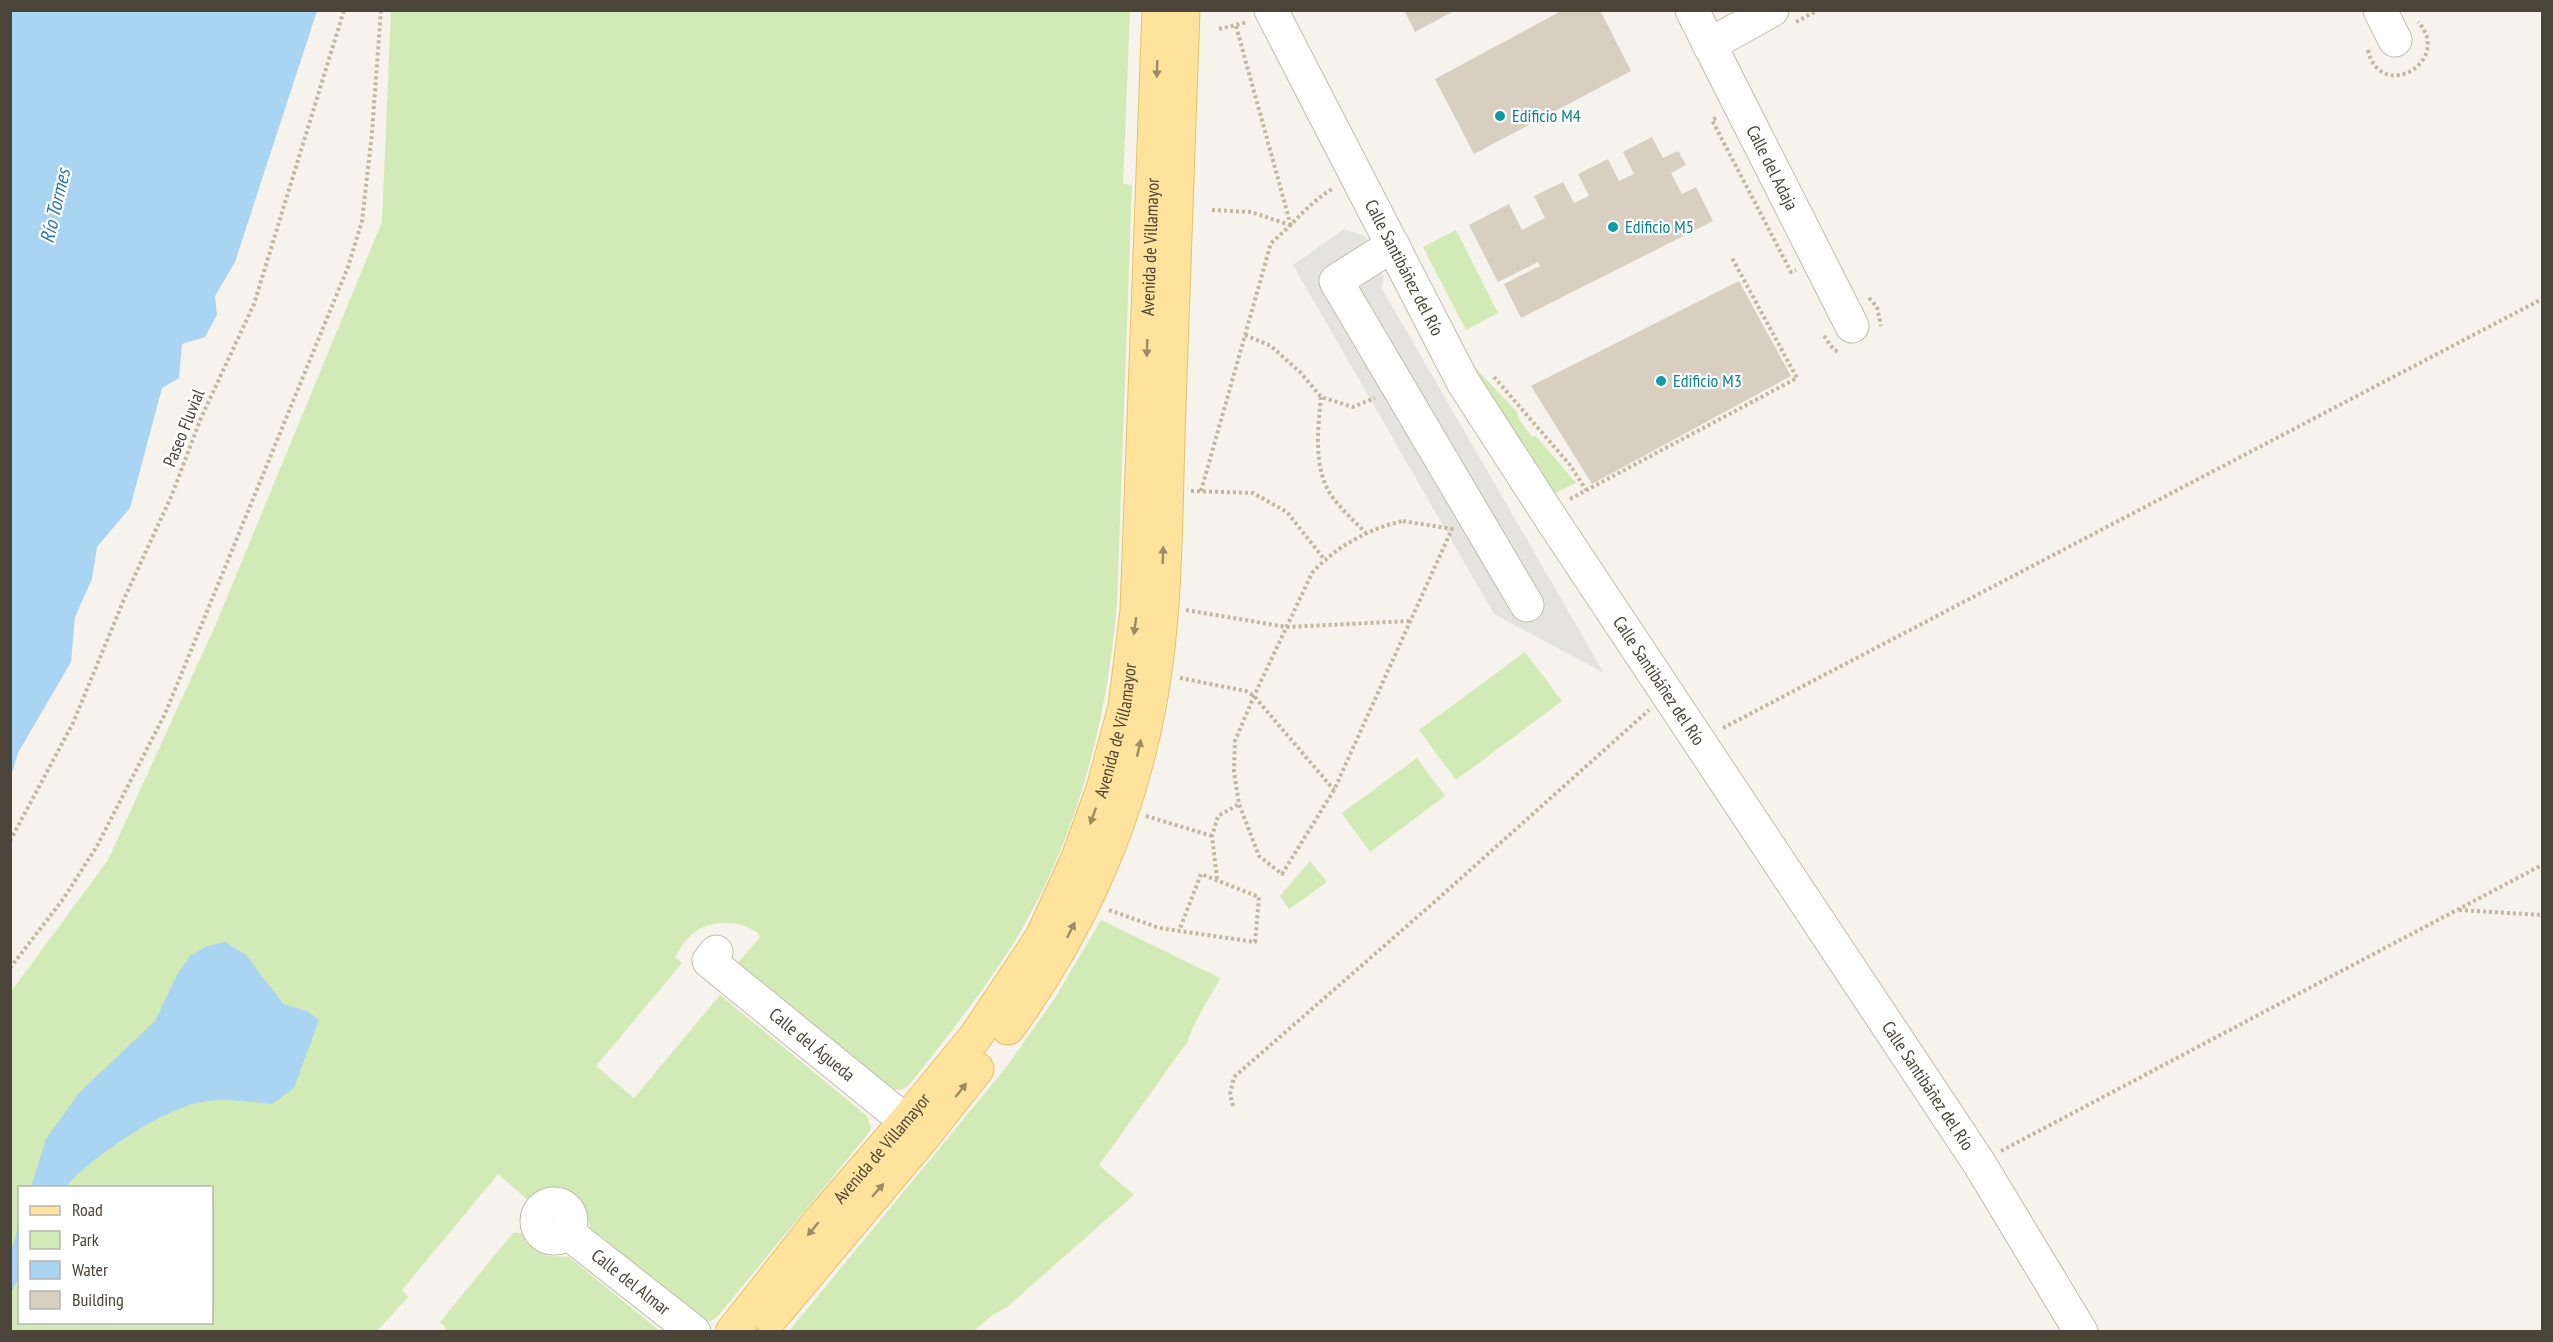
<svg xmlns="http://www.w3.org/2000/svg" width="2553" height="1342" font-family="'PT Sans Narrow',sans-serif">
<style>
.green{fill:#d2eab5;fill-rule:evenodd}
.parking{fill:#e5e3e0}
.water{fill:#a9d4f2}
.building{fill:#d8cfc1}
.lines{fill:none;stroke-linecap:round;stroke-linejoin:round}
.minor-casing{stroke:#c2bbae;stroke-width:35}
.major-casing{stroke:#e6c16a;stroke-width:35}
.path{stroke:#c4b79f;stroke-width:4;stroke-dasharray:3 3;stroke-linecap:butt}
.minor{stroke:#fff;stroke-width:33}
.major{stroke:#ffe39c;stroke-width:33}
.oneway{fill:#9c8c66}
.culture-dot{fill:#0f9aa8;stroke:#fff;stroke-width:2}
.labels{text-anchor:middle;stroke-width:4.5;stroke-linejoin:round;paint-order:stroke}
.culture-label{font-size:18px;fill:#0d838f;stroke:#fff;text-anchor:start}
.street-label{font-size:18px;fill:#4b4439;stroke:#fff}
.water-label{font-size:20px;font-style:italic;fill:#2e7ab2;stroke:#fff}
</style>
<rect width="100%" height="100%" fill="#f6f3ec"/>
<path class="green" d="M391,11H1130L1123,184L1132,185L1117,603C1107,723 1076,844 1011,947C980,996 944,1041 908,1086L901,1090L889,1088L737,964L759,938V934C739,918 707,919 689,937C683,943 679,951 675,957L682,963L596,1066L634,1098L720,995L867,1116L871,1128L869,1133L717,1317L711,1321H704L592,1231C588,1223 588,1215 585,1208C574,1182 545,1185 528,1200L498,1174L402,1290L408,1297L377,1331H11L10,993L108,860L216,624L382,222ZM20,1188H212V1322H20Z
M1456,230L1498,313L1466,330L1423,247Z
M1471,363L1517,412L1519,419L1532,437L1536,436L1576,483L1555,493L1494,404Z
M1525,652L1562,701L1456,780L1419,730Z
M1417,758L1445,796L1370,852L1342,813Z
M1310,861L1327,882L1289,909L1280,896Z
M1101,920L1220,978C1212,995 1192,1024 1188,1041L1099,1165L1134,1195L1007,1307L991,1316L974,1331H789L1008,1065L1055,998Z
M513,1233H521L528,1244L537,1251L548,1256L569,1257L660,1331H443L446,1328L440,1322Z"/>
<path class="parking" d="M1344,229L1365,236L1384,277L1381,287L1604,673L1494,614L1293,265Z"/>
<path class="water" d="M11,10L317,11L235,262L215,296L217,315L205,337L182,344L179,378L162,388L130,508L97,547L92,579L75,617L71,662L18,753L11,776Z
M225,942L246,955L283,1004L307,1011L319,1020L294,1088L272,1104C252,1102 228,1098 207,1101C165,1107 93,1155 66,1187H31L46,1139L79,1093L155,1021L177,975L190,956L207,946Z
M19,1224V1276L11,1294V1252Z"/>
<path class="building" d="M1404,10H1456L1415,32Z
M1563,10H1600L1631,71L1474,154L1435,79Z
M1652,137L1663,158L1678,151L1686,165L1671,173L1682,194L1696,187L1713,221L1521,318L1504,284L1540,266L1538,262L1498,282L1469,225L1509,204L1522,230L1545,218L1534,196L1563,182L1574,203L1589,196L1578,174L1608,159L1619,181L1634,174L1623,152Z
M1739,281L1791,376L1592,484L1531,386Z"/>
<g class="lines">
<g class="minor-casing">
<g id="minor">
<path id="s1" d="M1271,10L1463,382L1554,523L1979,1163L2081,1332"/>
<path id="s2" d="M1692,10L1852,326"/>
<path d="M2380,10L2395,40"/>
<path d="M1709,45L1772,10"/>
<path d="M1393,245L1336,281L1527,605"/>
<path id="s3" d="M716,952L709,961L924,1136"/>
<circle cx="554" cy="1221" r="17"/>
<path id="s4" d="M567,1232L694,1332"/>
</g>
</g>
<g class="major-casing">
<g id="major">
<path d="M1008,1028C1078,932 1127,824 1149,707C1168,608 1165,506 1169,406C1174,274 1179,142 1183,10"/>
<path d="M771,1318L924,1136L977,1069"/>
<path id="s5" d="M732,1332L819,1222L906,1121L976,1036L1042,937L1078,858L1103,789L1125,707L1137,611L1159,10"/>
</g>
</g>
<path class="path" d="M1796,22L1818,10
M1236,26L1291,226
M1219,29L1248,22
M2368,50C2380,104 2454,61 2418,22
M1716,118L1712,120L1791,272L1796,270
M1212,210L1251,212L1290,225
M1869,298L1877,307L1881,326
M1245,335L1271,346L1301,373L1321,397L1353,407L1375,398
M1824,336L1834,350L1839,352
M1494,377L1570,465L1586,490
M1321,397C1318,427 1313,468 1331,495C1341,509 1354,521 1366,533
M1191,491L1253,493L1287,512L1324,559
M1201,491L1271,243C1293,225 1309,202 1334,188
M1570,499L1797,378L1731,256
M1403,521L1452,529L1334,790L1282,874L1259,856L1239,804L1234,772L1235,741L1254,696L1312,573C1335,547 1370,528 1403,521Z
M1186,610L1286,627L1411,621
M1180,678L1246,691L1254,696L1334,790
M1723,728L2542,299
M1146,816L1212,836
M10,841L73,723L125,597L171,497L201,418L254,304L344,10
M1217,879L1212,836L1218,816L1239,804
M1109,910L1159,928L1255,942L1259,897L1201,874L1179,931
M2459,910L2542,915
M10,968L64,898L97,846L165,714L348,267L362,221L372,133L381,10
M1233,1106L1230,1094L1234,1077L1431,905L1649,710
M2001,1151L2542,865"/>
<use href="#minor" class="minor"/>
<use href="#major" class="major"/>
</g>
<defs><path id="oneway-solid" d="M-6-.8H1V-3.2L6.5 0L1 3.2V.8H-6Z" transform="scale(1.5)"/></defs>
<g class="oneway">
<use href="#oneway-solid" transform="translate(1157 69) rotate(92)"/>
<use href="#oneway-solid" transform="translate(1147 348) rotate(92)"/>
<use href="#oneway-solid" transform="translate(1163 555) rotate(-88)"/>
<use href="#oneway-solid" transform="translate(1135 626) rotate(98)"/>
<use href="#oneway-solid" transform="translate(1139 748) rotate(-77)"/>
<use href="#oneway-solid" transform="translate(1093 816) rotate(110)"/>
<use href="#oneway-solid" transform="translate(1071 930) rotate(-64)"/>
<use href="#oneway-solid" transform="translate(961 1090) rotate(-52)"/>
<use href="#oneway-solid" transform="translate(878 1190) rotate(-49)"/>
<use href="#oneway-solid" transform="translate(813 1229) rotate(129)"/>
</g>
<g class="culture-dot">
<circle cx="1500" cy="116" r="6"/>
<circle cx="1613" cy="227" r="6"/>
<circle cx="1661" cy="381" r="6"/>
</g>
<g class="labels">
<g class="culture-label">
<text x="1512" y="122">Edificio M4</text>
<text x="1625" y="233">Edificio M5</text>
<text x="1673" y="387">Edificio M3</text>
</g>
<g class="street-label">
<text dy="6" stroke="none"><textPath href="#s2" startOffset="177">Calle del Adaja</textPath></text>
<text dy="6" stroke="none"><textPath href="#s5" startOffset="1209">Avenida de Villamayor</textPath></text>
<text dy="6" stroke="none"><textPath href="#s1" startOffset="290">Calle Santibáñez del Río</textPath></text>
<text transform="translate(184 428) rotate(-68)" y="6">Paseo Fluvial</text>
<text dy="6" stroke="none"><textPath href="#s1" startOffset="776">Calle Santibáñez del Río</textPath></text>
<text dy="6" stroke="none"><textPath href="#s5" startOffset="723">Avenida de Villamayor</textPath></text>
<text dy="6" stroke="none"><textPath href="#s3" startOffset="144">Calle del Águeda</textPath></text>
<text dy="6" stroke="none"><textPath href="#s1" startOffset="1262">Calle Santibáñez del Río</textPath></text>
<text dy="6" stroke="none"><textPath href="#s5" startOffset="237">Avenida de Villamayor</textPath></text>
<text dy="6" stroke="none"><textPath href="#s4" startOffset="81">Calle del Almar</textPath></text>
</g>
<g class="water-label">
<text transform="translate(55 206) rotate(-77)" y="7">Río Tormes</text>
</g>
</g>
<rect width="2553" height="1342" fill="none" stroke="#4b4439" stroke-width="24"/>
<rect x="18" y="1186" width="195" height="138" fill="#ffffff" stroke="#b7b4b0" stroke-width="1.5"/>
<rect x="30" y="1206" width="30" height="9" fill="#ffe39c" stroke="#b7b4b0" stroke-width="1.5"/>
<text x="72" y="1216" font-size="18" fill="#4b4439">Road</text>
<rect x="30" y="1231" width="30" height="18" fill="#d2eab5" stroke="#b7b4b0" stroke-width="1.5"/>
<text x="72" y="1246" font-size="18" fill="#4b4439">Park</text>
<rect x="30" y="1261" width="30" height="18" fill="#a9d4f2" stroke="#b7b4b0" stroke-width="1.5"/>
<text x="72" y="1276" font-size="18" fill="#4b4439">Water</text>
<rect x="30" y="1291" width="30" height="18" fill="#d8cfc1" stroke="#b7b4b0" stroke-width="1.5"/>
<text x="72" y="1306" font-size="18" fill="#4b4439">Building</text>
</svg>
